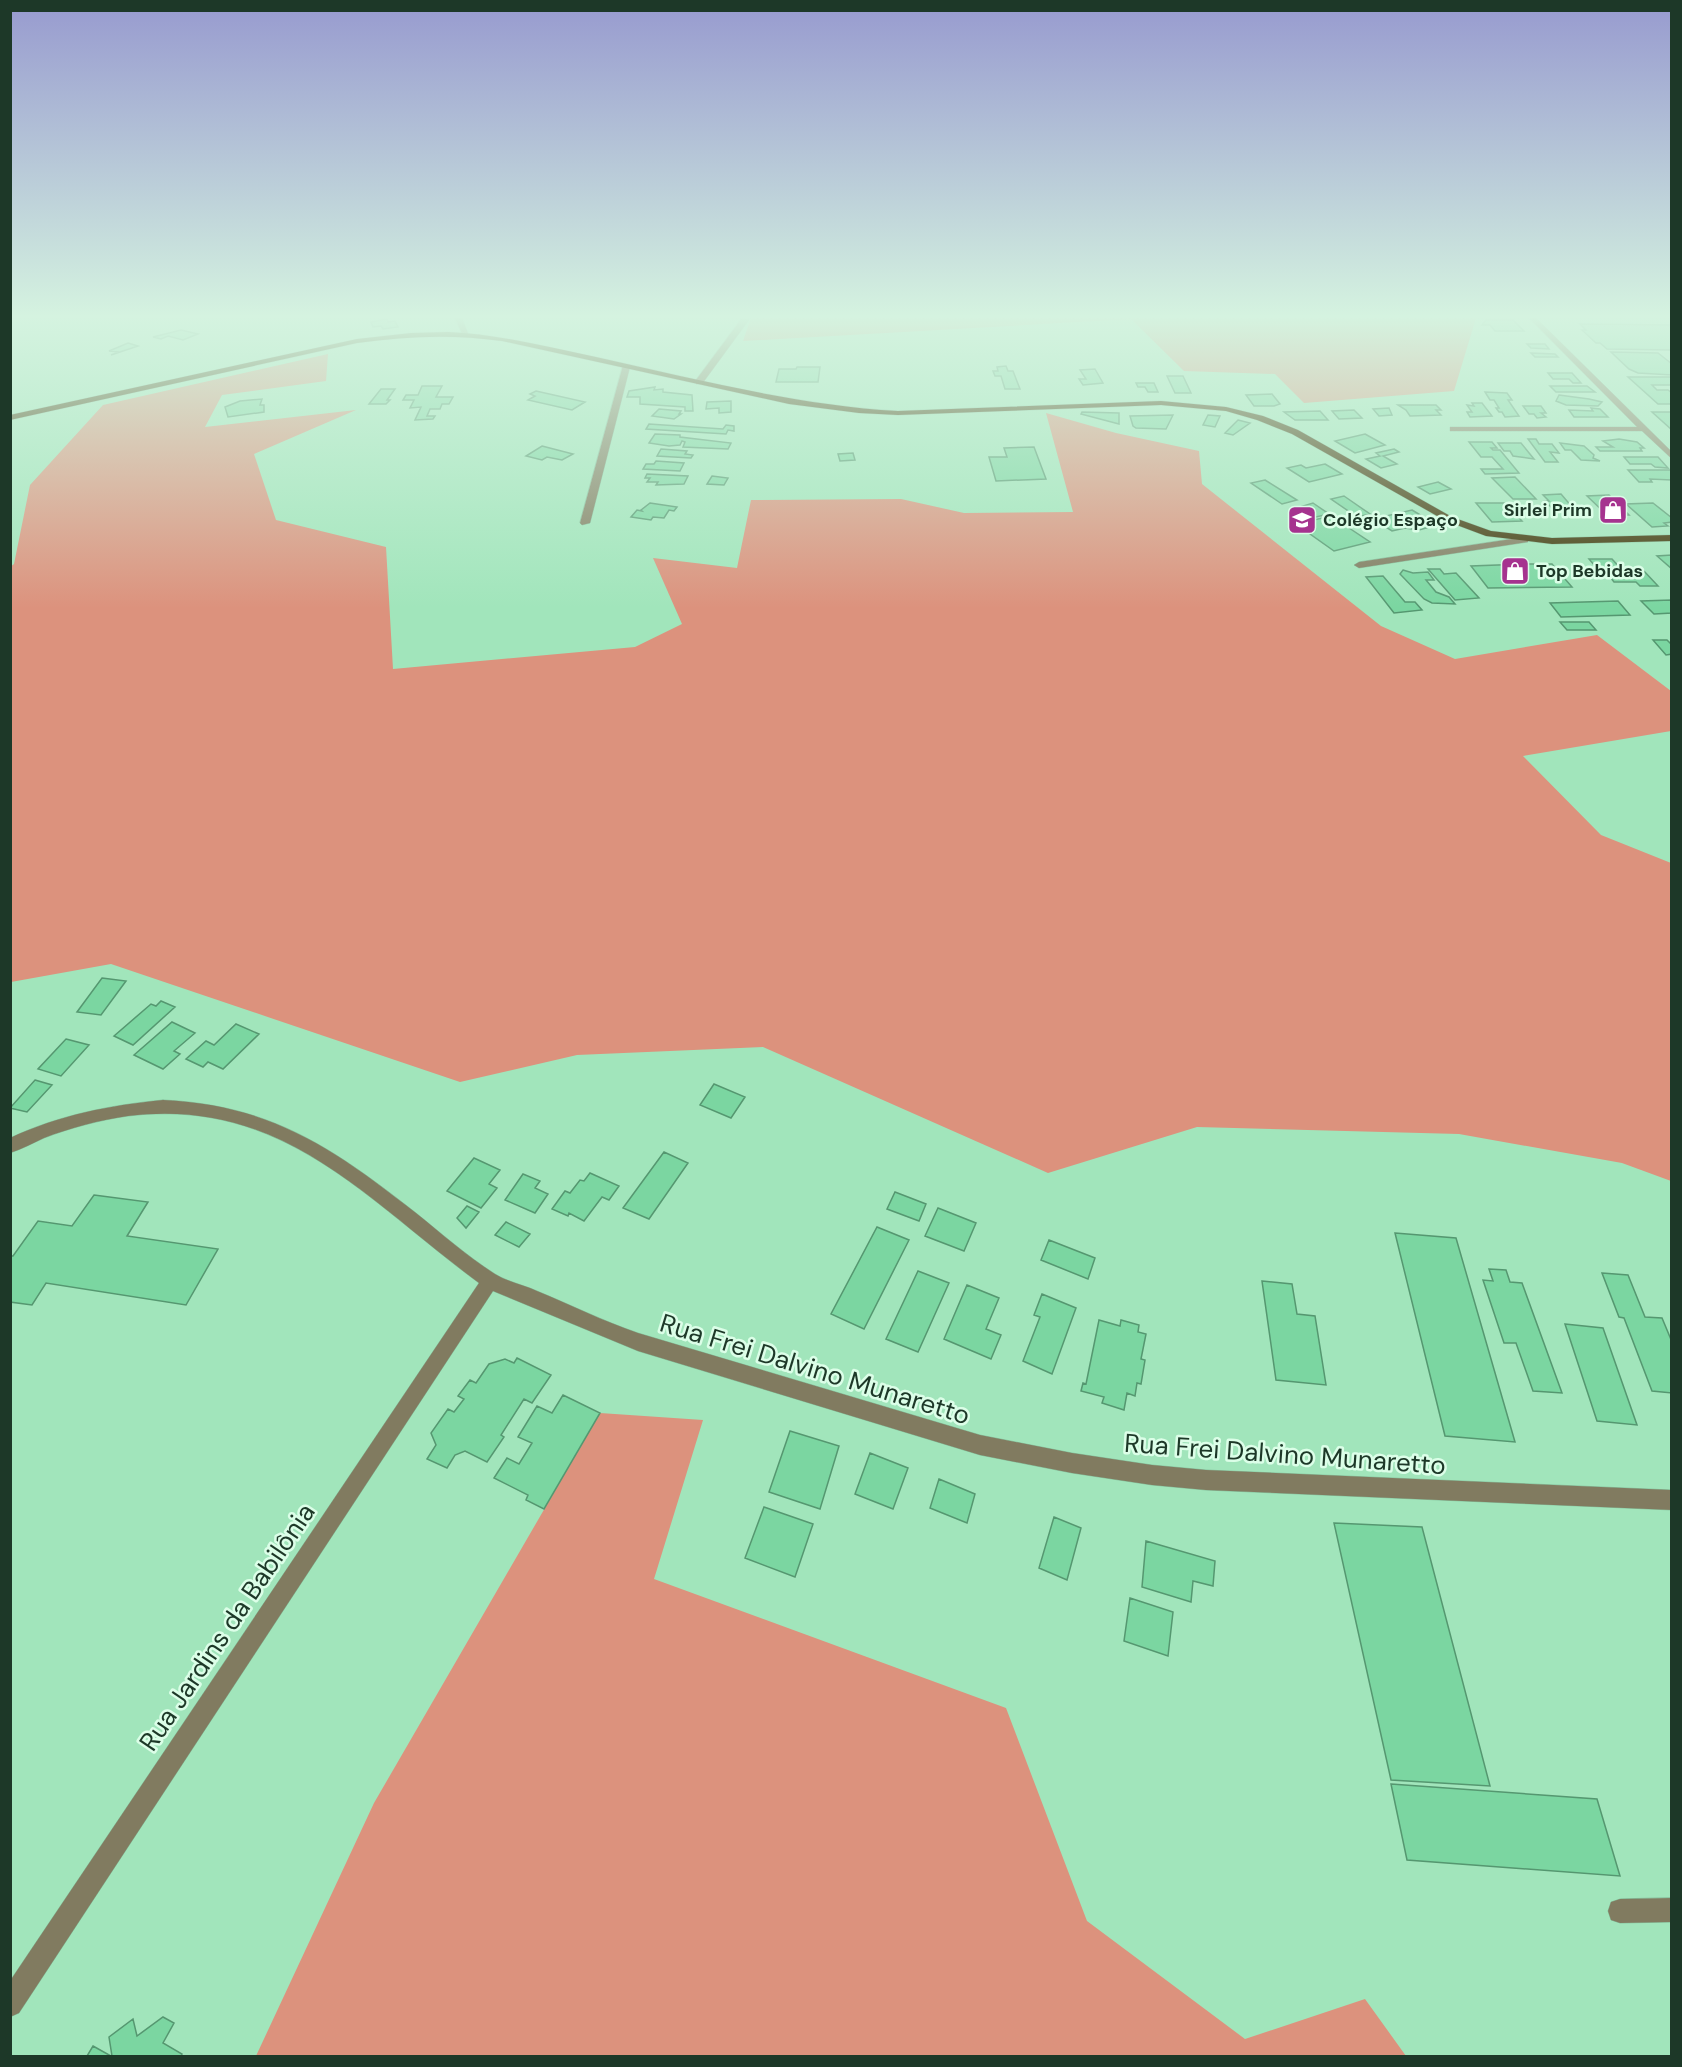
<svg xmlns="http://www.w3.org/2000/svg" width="1682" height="2067" font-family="'DM Sans',sans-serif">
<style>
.green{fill:#dc927d}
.building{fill:#7bd6a1;stroke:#559770;stroke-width:1.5}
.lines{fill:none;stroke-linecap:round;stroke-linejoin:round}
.minor-casing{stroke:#87c29e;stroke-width:1}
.major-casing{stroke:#87c29e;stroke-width:1}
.minor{fill:#817b60;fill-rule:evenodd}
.major{fill:#3e3408;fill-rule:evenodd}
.labels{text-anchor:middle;stroke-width:5;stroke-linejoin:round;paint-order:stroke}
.far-poi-label{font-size:18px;font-weight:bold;fill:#1d3828;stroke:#dcfee8;text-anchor:start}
.near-street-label{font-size:26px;fill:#1d3828;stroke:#dcfee8}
</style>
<rect width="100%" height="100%" fill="#a1e5bb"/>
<path class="green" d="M751,318H1476L1454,391L1304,403L1275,374L1184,371L1131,319L743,341Z
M328,354L326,381L222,395L205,427L356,410L254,454L276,520L386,547L393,669L635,647L682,624L653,558L737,568L751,500L901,499L964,513L1073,512L1046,413L1116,433L1199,451L1202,484L1381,626L1455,659L1597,635L1671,691V731L1523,756L1601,835L1671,863V1181L1622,1163L1459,1134L1197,1127L1048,1173L763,1047L577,1055L460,1082L111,964L11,982L10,567L14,564L30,485L103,405Z
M600,1413L703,1420L654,1579L1006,1708L1087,1921L1245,2039L1365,1999L1406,2056H256L374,1803Z"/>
<path class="building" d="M387,319L388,322L395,321L398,327L383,329L381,326L373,327L371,322Z
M1486,320H1513L1524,331H1495L1490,325H1482Z
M1580,324L1672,325V350L1607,349L1600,343H1596L1582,330H1586Z
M181,330L198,334L183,340L168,336L161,339L153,337Z
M128,343L138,346L111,355L119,352L109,351Z
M1527,344H1545L1549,349L1531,348Z
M1611,352L1658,353L1672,364V375L1638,373L1629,369Z
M1531,353L1555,354L1558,357H1535Z
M1006,366L1008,371H1013L1020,389H1005L1001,376H995L993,371H998L997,367Z
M797,367H820L818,382H776L779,369H796Z
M1095,369L1103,383L1083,385L1079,379H1086L1080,370Z
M1548,373H1572L1581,383H1573L1569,379H1553Z
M1167,376H1183L1191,393H1175Z
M1628,377H1672V385H1652L1657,390H1668L1672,393V404H1658Z
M1136,383H1154L1158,392H1148L1145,387H1138Z
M422,386H442L436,397H453L449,404H442L440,409H430L427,416H435L433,419L415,420L421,407L410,408L414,400H403L406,395H418Z
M1550,386H1587L1595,392H1556Z
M655,387L654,390L663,389V392L692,395L693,411H685V407L640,404V397H627L629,391Z
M381,389H395L387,400H390L386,404H369Z
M536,391L585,402L572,410L528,400L535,396L530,394Z
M1485,392L1507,393L1512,400H1508L1519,416L1505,417L1502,412H1499L1496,408H1499L1494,400H1490Z
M1272,394L1280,404L1274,406H1254L1246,395Z
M1559,395L1589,399L1602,402L1598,406L1566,405L1556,401Z
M262,399L260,405H264V412L228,417L225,407L240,401Z
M731,401V412L719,413V408L706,409L707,402Z
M1472,403H1482L1492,416L1470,417L1467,412H1472L1467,405L1474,406Z
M1398,405H1436L1441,410H1436L1441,415L1410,416L1406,410Z
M1523,406H1541L1546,413H1541L1546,417L1537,418L1534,414H1529Z
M1389,408L1392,415L1379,416L1373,409Z
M1591,408L1600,409L1608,417H1574L1569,410L1593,411Z
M659,409L681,411L679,414H681L674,419L652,416Z
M1354,410L1362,418L1339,419L1332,411Z
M1320,411L1328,420H1295L1284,412Z
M1082,412L1119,413V424L1081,414Z
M1652,412H1672V430Z
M1173,415L1166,429L1136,428L1133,426L1130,416Z
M1208,415L1220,416L1215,427L1203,425Z
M1238,420L1250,423L1233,435L1225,433Z
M649,424L723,429L726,425L734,426V431L728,430L726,434L646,429Z
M655,434L680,435V437L731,443L728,449L683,447L685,442L682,441L680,445L669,446L649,443Z
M1365,434L1385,445L1355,453L1335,441Z
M1528,439H1536L1539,444H1552L1559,453L1550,452L1558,462H1545Z
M1619,439L1637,442L1644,448H1640L1642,451H1600L1596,447H1613L1603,441Z
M1469,442H1492L1497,448H1491L1493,450H1500L1519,473L1485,474L1481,469H1503L1492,457H1481Z
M1498,443H1521L1534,459L1513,456L1510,451H1504Z
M1560,443L1584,446L1594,455L1593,458L1600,461L1581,460L1571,450H1565Z
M542,446L573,454L562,460L547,457L542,460L526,456Z
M1034,447L1046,479L996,481L989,457H1007L1004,448Z
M661,449L687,451L685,454L693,455L691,458L657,456Z
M1394,449L1399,452L1383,456L1397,464L1381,468L1366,459L1380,456L1376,453Z
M853,453L855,460L840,461L838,454Z
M1624,457H1658L1668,468L1655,467L1651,464H1630Z
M656,461L684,463L680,471L643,469L646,464H654Z
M1325,464L1342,474L1309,482L1287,468L1301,465L1306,468Z
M1628,470H1672V480L1650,479L1652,482H1639Z
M647,474L688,476L684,484L656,485L658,482H647L650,478H645Z
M712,476L728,478L724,485L707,484Z
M1515,477L1536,499H1513L1492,478Z
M1265,480L1297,500L1282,504L1251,483Z
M1438,482L1451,489L1430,494L1418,487Z
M1561,494L1573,508L1553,509L1545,501H1549L1543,495Z
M1609,495L1629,515H1607L1587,496Z
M1344,496L1370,514L1357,517L1331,499Z
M650,503L677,507L674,511L669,510L664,518L653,517L651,520L631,517L637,510L642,511L641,510Z
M1313,503L1329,514L1316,517L1300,507Z
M1476,503H1505L1522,521L1492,522Z
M1653,503L1672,518V522L1664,523L1668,526L1652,527L1626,504Z
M1412,510L1437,525L1419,530L1405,528L1392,531L1373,519Z
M1331,516L1370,542L1334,551L1296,524Z
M1672,555V569L1657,556Z
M1589,559H1612L1622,570H1643L1658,586H1640L1636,582H1614L1607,573H1601Z
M1525,564H1552L1572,587L1488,588L1471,566Z
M1428,569H1440L1444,574L1456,573L1479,598L1455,600Z
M1403,570L1413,573L1428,572L1434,580H1426L1436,592L1449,597L1455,604L1432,603L1424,599L1400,574Z
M1383,576L1405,602H1415L1422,610L1394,613L1366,577Z
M1672,600V613L1654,614L1641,601Z
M1618,601L1630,615L1561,617L1550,603Z
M1560,622H1589L1596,630H1567Z
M1653,640H1667L1672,645V654L1666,655Z
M102,978L126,981L101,1015L77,1012Z
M161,1001L175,1007L133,1045L114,1036L151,1004L156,1006Z
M172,1022L195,1033L174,1051L180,1054L163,1069L134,1055Z
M236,1024L259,1034L223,1069L208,1062L203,1067L186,1059L206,1041L214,1045Z
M66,1039L89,1045L61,1076L38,1069Z
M35,1080L52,1085L27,1112L10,1108Z
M714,1084L745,1097L731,1118L700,1105Z
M664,1152L688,1163L649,1219L623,1208Z
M474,1158L500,1170L489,1184L497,1188L481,1208L447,1191Z
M590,1173L619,1186L609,1200L602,1197L584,1221L569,1213L568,1216L552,1209L565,1191L570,1193L580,1180L584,1181Z
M523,1174L540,1181L535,1188L548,1194L535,1213L505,1200Z
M895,1192L926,1204L919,1221L887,1209Z
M94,1195L148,1202L127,1236L218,1249L186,1305L46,1283L32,1305L10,1302V1256H13L38,1221L72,1226Z
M467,1206L479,1212L466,1228L457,1218Z
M938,1208L976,1223L964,1251L925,1236Z
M506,1222L530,1234L519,1247L495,1235Z
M877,1227L909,1240L864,1329L831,1314Z
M1395,1233L1456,1238L1515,1442L1445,1436Z
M1049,1240L1095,1258L1088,1279L1041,1260Z
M1489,1269L1506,1270L1510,1282L1522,1283L1562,1393L1533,1391L1516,1343H1504L1483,1280L1493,1281Z
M918,1271L949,1283L918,1352L886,1339Z
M1602,1273L1628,1275L1645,1317L1662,1318L1672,1342V1393L1652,1391L1624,1318L1619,1317Z
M1262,1281L1292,1284L1297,1314L1315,1316L1326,1385L1276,1380Z
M967,1285L999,1298L986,1329L1001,1335L991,1359L944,1339Z
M1042,1294L1076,1308L1052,1374L1023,1361L1040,1317L1034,1315Z
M1099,1320L1120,1326L1121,1320L1139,1325L1138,1332L1146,1334L1141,1359L1145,1360L1141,1384L1137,1383L1135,1396L1127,1393L1124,1410L1102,1403L1104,1397L1081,1391L1083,1383L1086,1384Z
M1565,1324L1603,1328L1637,1425L1597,1421Z
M517,1358L551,1375L532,1403L524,1399L501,1435L504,1437L487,1462L465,1451L455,1455L447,1468L427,1459L436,1445L431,1433L448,1409L454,1412L464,1399L458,1396L470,1380L476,1383L489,1364L505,1359L514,1363Z
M563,1395L600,1413L544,1509L526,1500L528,1495L494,1478L507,1458L519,1464L532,1443L518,1437L537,1406L552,1413Z
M790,1431L839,1446L820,1509L769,1492Z
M870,1453L908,1468L893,1509L855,1494Z
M939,1479L975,1494L967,1523L930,1508Z
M764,1507L813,1524L795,1577L745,1558Z
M1054,1517L1081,1528L1067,1580L1039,1568Z
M1334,1523L1422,1527L1490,1786L1391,1780Z
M1146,1541L1215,1561L1213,1586L1193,1581L1191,1602L1142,1587Z
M1130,1598L1173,1612L1168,1656L1124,1641Z
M1391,1784L1597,1799L1620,1876L1407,1860Z
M163,2017L174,2023L163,2043L182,2054L181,2056H112L109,2037L133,2019L137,2036Z
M93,2046L111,2056H87Z"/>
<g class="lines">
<g class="minor-casing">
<path id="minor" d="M455,318H462L469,336H463Z
M742,318L749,320L702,384H696V380Z
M1529,318H1536L1672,452V459L1642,431H1450V427H1637Z
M623,365L630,367L590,523L582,525L580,523Z
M1525,537L1528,538V542L1359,568L1354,565L1359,562Z
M163,1100C271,1105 333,1148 416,1213C442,1234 467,1256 495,1274C508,1282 524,1285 537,1291C571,1305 603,1321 638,1333L980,1435L1072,1453L1152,1465L1206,1470L1672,1490V1510L1206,1490L1152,1485L1072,1473L980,1455L638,1351L493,1291L19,2013L10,2017V1981L479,1283C366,1200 283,1097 128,1116C100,1120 70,1128 44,1138C33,1143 22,1149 10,1153V1138C59,1115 111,1105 163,1100Z
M1672,1898V1922L1620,1923L1611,1920L1608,1911L1611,1902L1620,1899Z"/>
</g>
<g class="major-casing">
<path id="major" d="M448,332C498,334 547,347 596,357C696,379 795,405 898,411L1161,401L1226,407L1263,416L1298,430L1452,517L1491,531L1552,538L1672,535V541L1552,544L1486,536L1446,521L1292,434L1257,420L1226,411L1161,405L898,415L859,413L789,404L502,341C453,334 406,336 357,343L10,420V415L357,339L411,333Z"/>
</g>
<use href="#minor" class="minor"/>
<use href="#major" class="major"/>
</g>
<linearGradient id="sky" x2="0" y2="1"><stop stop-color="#979acf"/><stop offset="0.52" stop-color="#d5f3e0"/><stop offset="1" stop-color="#d5f3e0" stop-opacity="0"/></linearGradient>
<rect width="1682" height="608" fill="url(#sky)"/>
<defs>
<g id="shop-square" transform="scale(1.5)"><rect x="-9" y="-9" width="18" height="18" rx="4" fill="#a6338f" stroke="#dcfee8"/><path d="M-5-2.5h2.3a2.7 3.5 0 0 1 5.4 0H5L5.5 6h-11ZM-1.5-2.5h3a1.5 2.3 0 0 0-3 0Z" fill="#fff"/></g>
<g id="school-square" transform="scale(1.5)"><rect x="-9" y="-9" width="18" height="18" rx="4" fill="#a6338f" stroke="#dcfee8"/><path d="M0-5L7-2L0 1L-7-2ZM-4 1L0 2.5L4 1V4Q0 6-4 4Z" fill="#fff"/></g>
</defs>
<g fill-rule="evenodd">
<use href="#shop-square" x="1613" y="510"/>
<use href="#school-square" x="1302" y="520"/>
<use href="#shop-square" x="1515" y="571"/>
</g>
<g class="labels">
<g class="far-poi-label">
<text x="1592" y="516" text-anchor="end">Sirlei Prim</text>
<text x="1323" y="526">Colégio Espaço</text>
<text x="1536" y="577">Top Bebidas</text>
</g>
<g class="near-street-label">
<text transform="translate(815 1369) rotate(17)" y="9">Rua Frei Dalvino Munaretto</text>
<text transform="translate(1285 1454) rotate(4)" y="9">Rua Frei Dalvino Munaretto</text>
<text transform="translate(227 1627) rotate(-56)" y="9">Rua Jardins da Babilônia</text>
</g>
</g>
<rect width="1682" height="2067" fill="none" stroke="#1d3828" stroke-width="24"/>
</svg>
